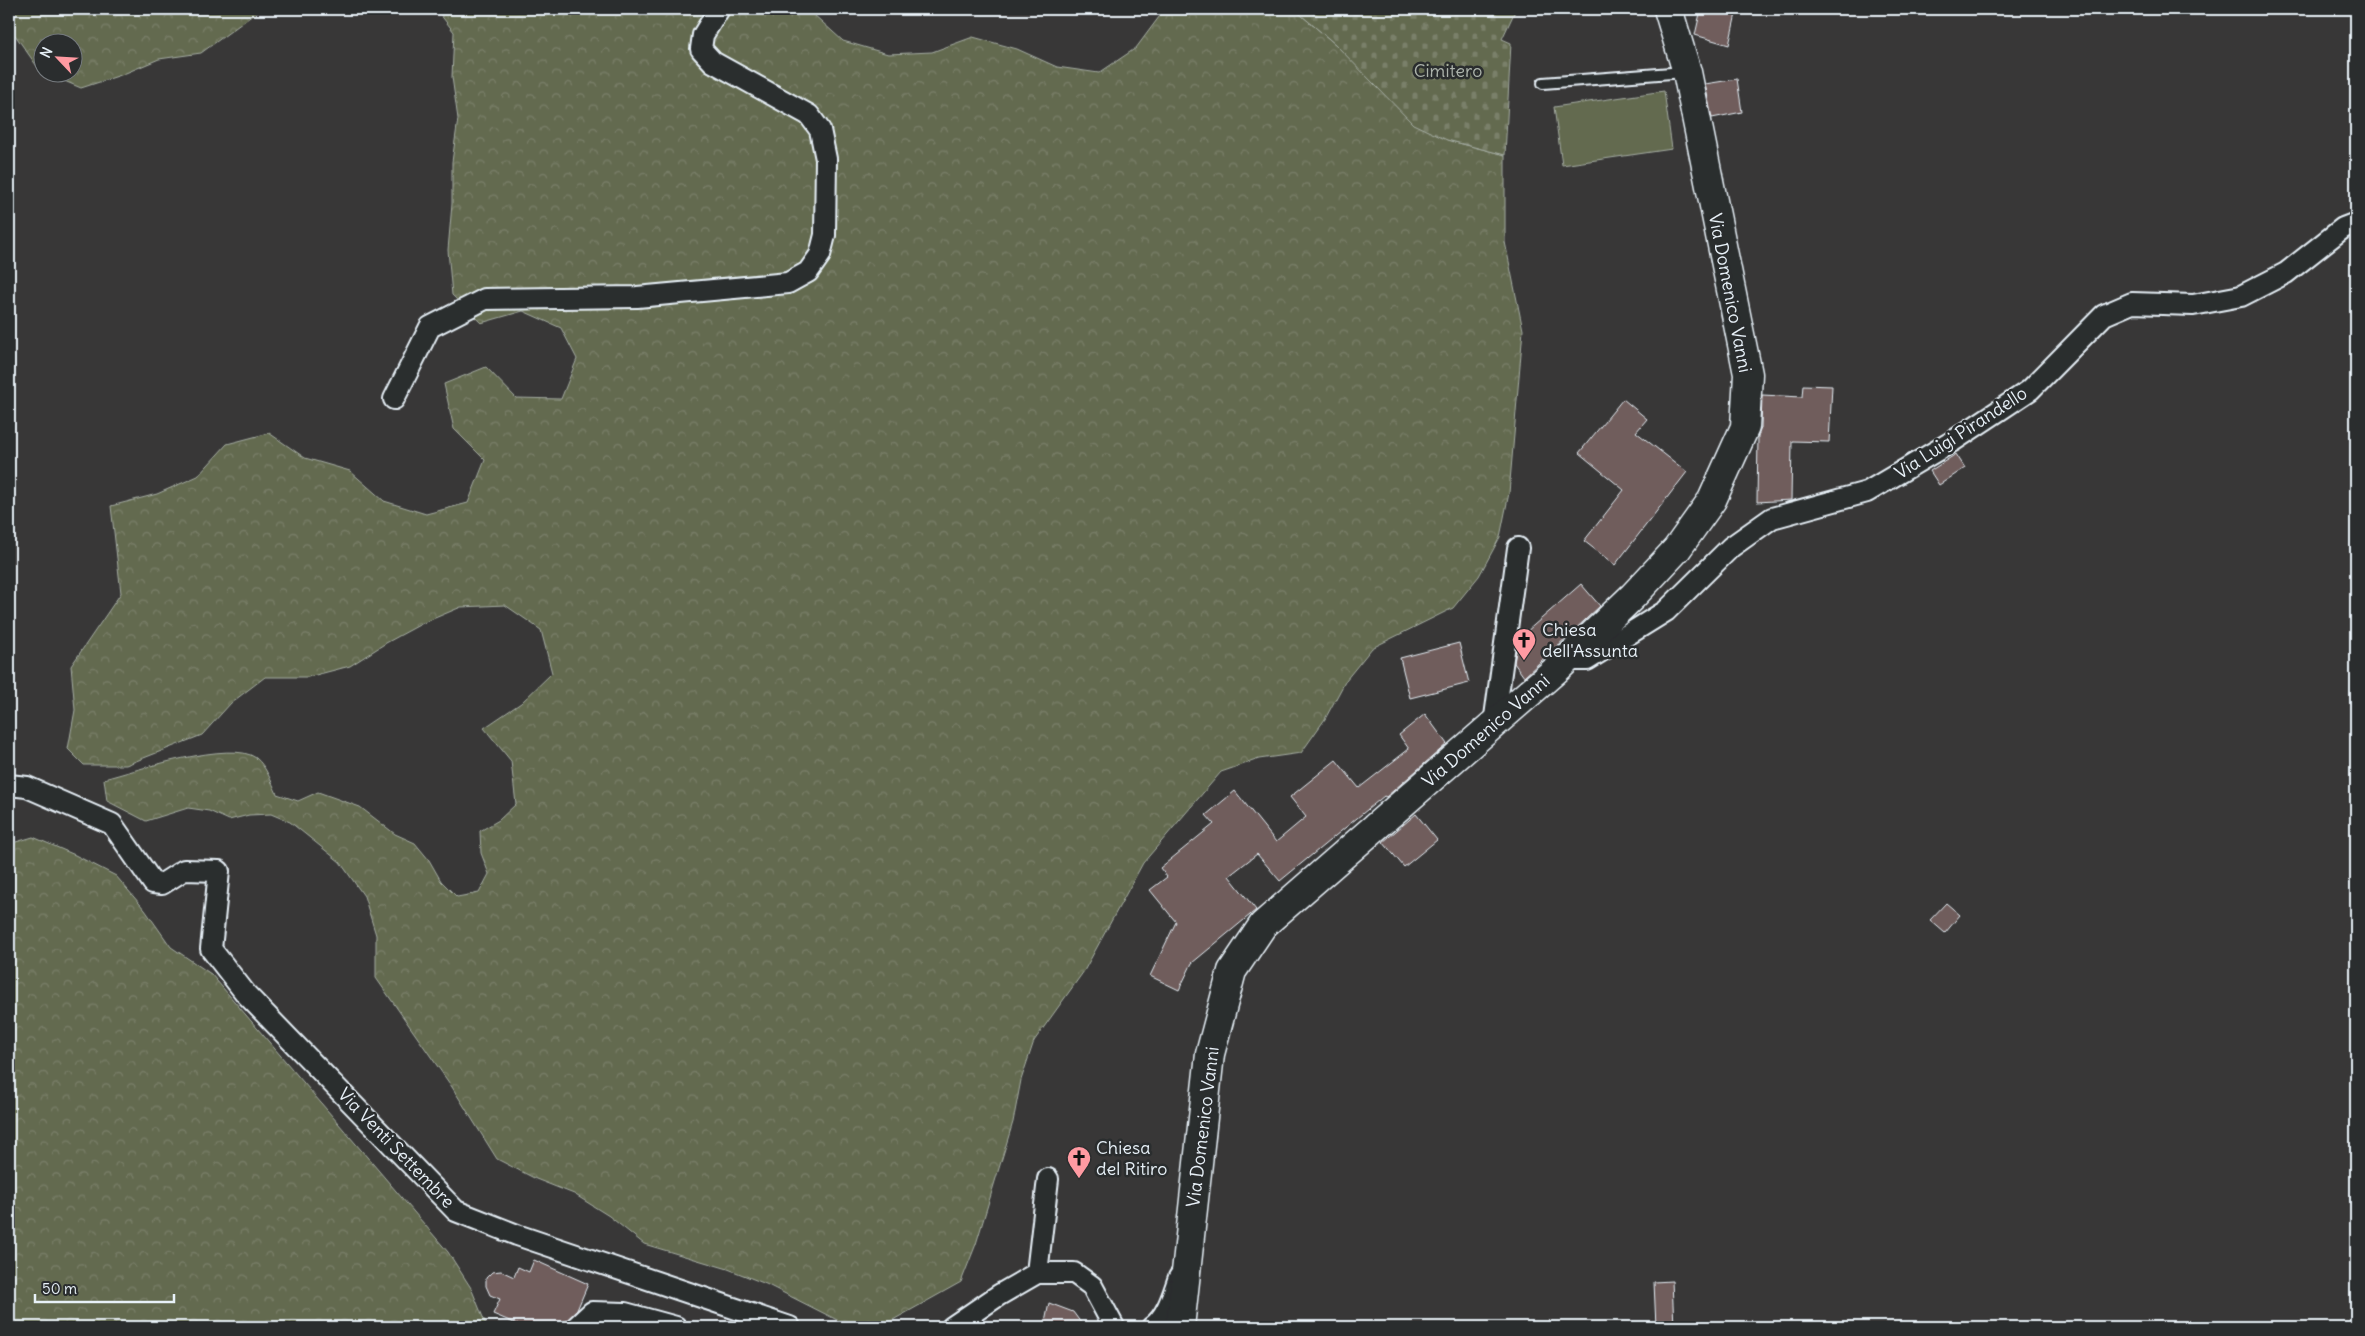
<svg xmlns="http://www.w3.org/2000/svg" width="2365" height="1336" font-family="Delius,sans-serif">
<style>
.forest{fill:url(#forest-crowns);stroke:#a6aea4}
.cemetery{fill:url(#cemetery-stones);stroke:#a6aea4}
.pitch{fill:#646a50;stroke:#a6aea4}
.building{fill:#705d5b;stroke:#e8f1f8}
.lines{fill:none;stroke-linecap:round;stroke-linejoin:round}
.service-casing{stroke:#e8f1f8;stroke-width:14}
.minor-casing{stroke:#e8f1f8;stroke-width:24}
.secondary-casing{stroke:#e8f1f8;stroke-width:31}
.service{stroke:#2a2d2e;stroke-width:10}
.minor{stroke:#2a2d2e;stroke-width:20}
.secondary{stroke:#2a2d2e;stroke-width:28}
.labels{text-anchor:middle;stroke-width:5;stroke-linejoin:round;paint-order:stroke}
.park-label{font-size:18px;fill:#adb4ac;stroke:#2a2d2e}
.street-label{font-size:18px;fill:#e8f1f8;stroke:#2a2d2e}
.poi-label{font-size:18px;fill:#e8f1f8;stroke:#2a2d2e;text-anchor:start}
</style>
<defs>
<pattern id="forest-crowns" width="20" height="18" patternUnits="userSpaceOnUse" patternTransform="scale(1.25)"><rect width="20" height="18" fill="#646a50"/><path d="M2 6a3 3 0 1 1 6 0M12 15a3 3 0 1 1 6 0" fill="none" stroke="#7a806a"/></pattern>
<pattern id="cemetery-stones" width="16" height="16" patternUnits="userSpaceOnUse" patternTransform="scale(1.25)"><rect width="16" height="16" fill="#646a50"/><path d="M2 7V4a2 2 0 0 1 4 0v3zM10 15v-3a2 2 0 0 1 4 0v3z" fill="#7a806a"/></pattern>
</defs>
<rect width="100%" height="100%" fill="#383737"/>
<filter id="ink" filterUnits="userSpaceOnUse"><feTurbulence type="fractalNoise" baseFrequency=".02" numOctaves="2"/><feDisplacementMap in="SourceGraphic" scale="10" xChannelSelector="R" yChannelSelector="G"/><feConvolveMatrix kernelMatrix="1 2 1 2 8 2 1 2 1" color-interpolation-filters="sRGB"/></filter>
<g filter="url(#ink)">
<path class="forest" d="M9,9H261L201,53L159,59L121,75L81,88L43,72H72V42H42V72H41L15,35L9,30Z
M436,9H798L812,13L843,41L888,54L932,52L973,37L1017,49L1057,67L1099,73L1136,48L1165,9H1294L1447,140L1505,155V242L1523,330L1509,493L1500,537L1479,576L1453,608L1372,648L1346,680L1325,719L1301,753L1259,759L1221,772L1143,863L1084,971L1034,1041L1021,1080L1013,1122L976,1244L961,1282L884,1325L841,1322L766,1284L728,1269L644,1244L609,1216L574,1194L536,1179L497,1159L452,1087L376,978V935L364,896L340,862L290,822L271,814L249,815L229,820L209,811L188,808L146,821L107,801L104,779C134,771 232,739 256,758C266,766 272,783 277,794L298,801L318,792L360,807L395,834L415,843L429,860L441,881L457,897L479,893L489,874L481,853L480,831L499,820L516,804L511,761L484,728L521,703L552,673L541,630L505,605L461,607L423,623L386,643L350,666L308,677H265L231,703L202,735L126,765H84L68,749L75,710L71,666L121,593L111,506L157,494L198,476L227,444L269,433L305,458L350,471L384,501L426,514L468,503L485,460L454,429L444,384L486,367L516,398L561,399L577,359L561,328L523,311L481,323L452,295L448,250L452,204V162L458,119L452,77L454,32Z
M33,837L75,855L116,876L145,910L171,947L211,974L448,1252L471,1288L487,1327H9V844Z"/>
<path class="cemetery" d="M1294,9H1516L1502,39L1511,43L1505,155L1447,140L1413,124L1335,44Z"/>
<path class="pitch" d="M1664,91L1672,149L1562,165L1554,107Z"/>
<path class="building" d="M1701,9H1737L1729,45L1695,35Z
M1737,79L1742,112L1712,118L1705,84Z
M1803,385L1832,386L1829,442L1792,441L1791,500L1757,502L1758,436L1761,428L1762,395L1802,397Z
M1623,399L1647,419L1636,432L1687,472L1615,565L1584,541L1624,490L1579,453Z
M1956,454L1965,468L1939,485L1930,471Z
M1581,584L1600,606L1524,677L1514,663L1518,639Z
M1459,643L1469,683L1410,698L1400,658Z
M1425,714L1447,744L1386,797L1384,796L1280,881L1257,854L1229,876L1256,910L1192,963L1179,990L1150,976L1176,922L1150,890L1167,877L1160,868L1214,824L1206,815L1235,791L1276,842L1306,817L1290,797L1336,760L1359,788L1409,749L1399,735Z
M1416,814L1437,840L1404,867L1383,842Z
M1946,903L1960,915L1945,933L1930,920Z
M534,1260L588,1284L577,1310L568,1319L564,1327H524L493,1314L500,1299L490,1295L486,1286V1278L492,1272L501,1271L514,1277L518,1267L529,1272Z
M1672,1281L1674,1327H1656L1654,1282Z
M1049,1303L1073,1312L1084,1327H1044Z"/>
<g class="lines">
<g class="service-casing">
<path id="service" d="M1543,83L1684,72"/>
</g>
<g class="minor-casing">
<path id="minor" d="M394,399L430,327L485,299L637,297L788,283L808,272L820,255L825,235L826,159L820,130L809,115L713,62L701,49L703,35L719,9
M1566,660H1587L1666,611L1731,547L1772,518L1867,492L1953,441L2030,390L2104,315L2132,303L2193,305L2241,296L2286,273L2343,228L2356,223
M1494,724L1518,548
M9,785L27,787L112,824L153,883L162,884L184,870L219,871L211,949L246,994L456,1211L517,1235L790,1327
M1037,1273L1048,1179
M576,1327L592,1312L625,1313L676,1327
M952,1327L999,1295L1037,1273H1074L1092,1286L1114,1327
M1152,1327C1167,1317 1173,1294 1179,1277"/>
</g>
<g class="secondary-casing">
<path id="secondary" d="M1180,1327L1210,1054L1232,971L1263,925L1558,668L1633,596L1677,549L1712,500L1745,427L1748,374L1687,72L1668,9"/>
</g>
<use href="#service" class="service"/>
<use href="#minor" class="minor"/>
<use href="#secondary" class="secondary"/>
</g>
</g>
<defs>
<g id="church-pin" transform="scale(1.25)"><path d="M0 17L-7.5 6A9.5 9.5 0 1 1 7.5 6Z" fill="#ff9aa2" stroke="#2a2d2e"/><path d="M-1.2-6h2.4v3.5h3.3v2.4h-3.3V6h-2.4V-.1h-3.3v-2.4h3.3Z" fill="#111"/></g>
</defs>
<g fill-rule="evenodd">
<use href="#church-pin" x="1524" y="640"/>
<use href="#church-pin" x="1079" y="1158"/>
</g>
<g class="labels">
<g class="park-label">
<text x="1448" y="77">Cimitero</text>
</g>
<g class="street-label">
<text transform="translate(1730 293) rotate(79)" y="6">Via Domenico Vanni</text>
<text transform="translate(1961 433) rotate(-33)" y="6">Via Luigi Pirandello</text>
<text transform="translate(1486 731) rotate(-41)" y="6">Via Domenico Vanni</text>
<text transform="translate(1203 1127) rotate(-83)" y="6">Via Domenico Vanni</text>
<text transform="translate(396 1148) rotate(46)" y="6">Via Venti Settembre</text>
</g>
<g class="poi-label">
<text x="1542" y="636">Chiesa<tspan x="1542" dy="21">dell'Assunta</tspan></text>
<text x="1096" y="1154">Chiesa<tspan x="1096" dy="21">del Ritiro</tspan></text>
</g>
</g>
<rect width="2365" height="1336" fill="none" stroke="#2a2d2e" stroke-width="30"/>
<rect x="15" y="15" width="2335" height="1306" fill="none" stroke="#e8f1f8" stroke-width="2" filter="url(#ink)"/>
<g transform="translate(58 58) rotate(295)"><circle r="24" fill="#2a2d2e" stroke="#767b7f"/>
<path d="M0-4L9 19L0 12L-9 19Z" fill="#ff9aa2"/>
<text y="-8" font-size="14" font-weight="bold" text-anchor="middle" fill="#e8f1f8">N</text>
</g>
<path d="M35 1294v8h139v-8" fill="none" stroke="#e8f1f8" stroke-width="2.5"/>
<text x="42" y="1294" font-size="15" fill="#e8f1f8" stroke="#2a2d2e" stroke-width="4" paint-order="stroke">50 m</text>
</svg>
